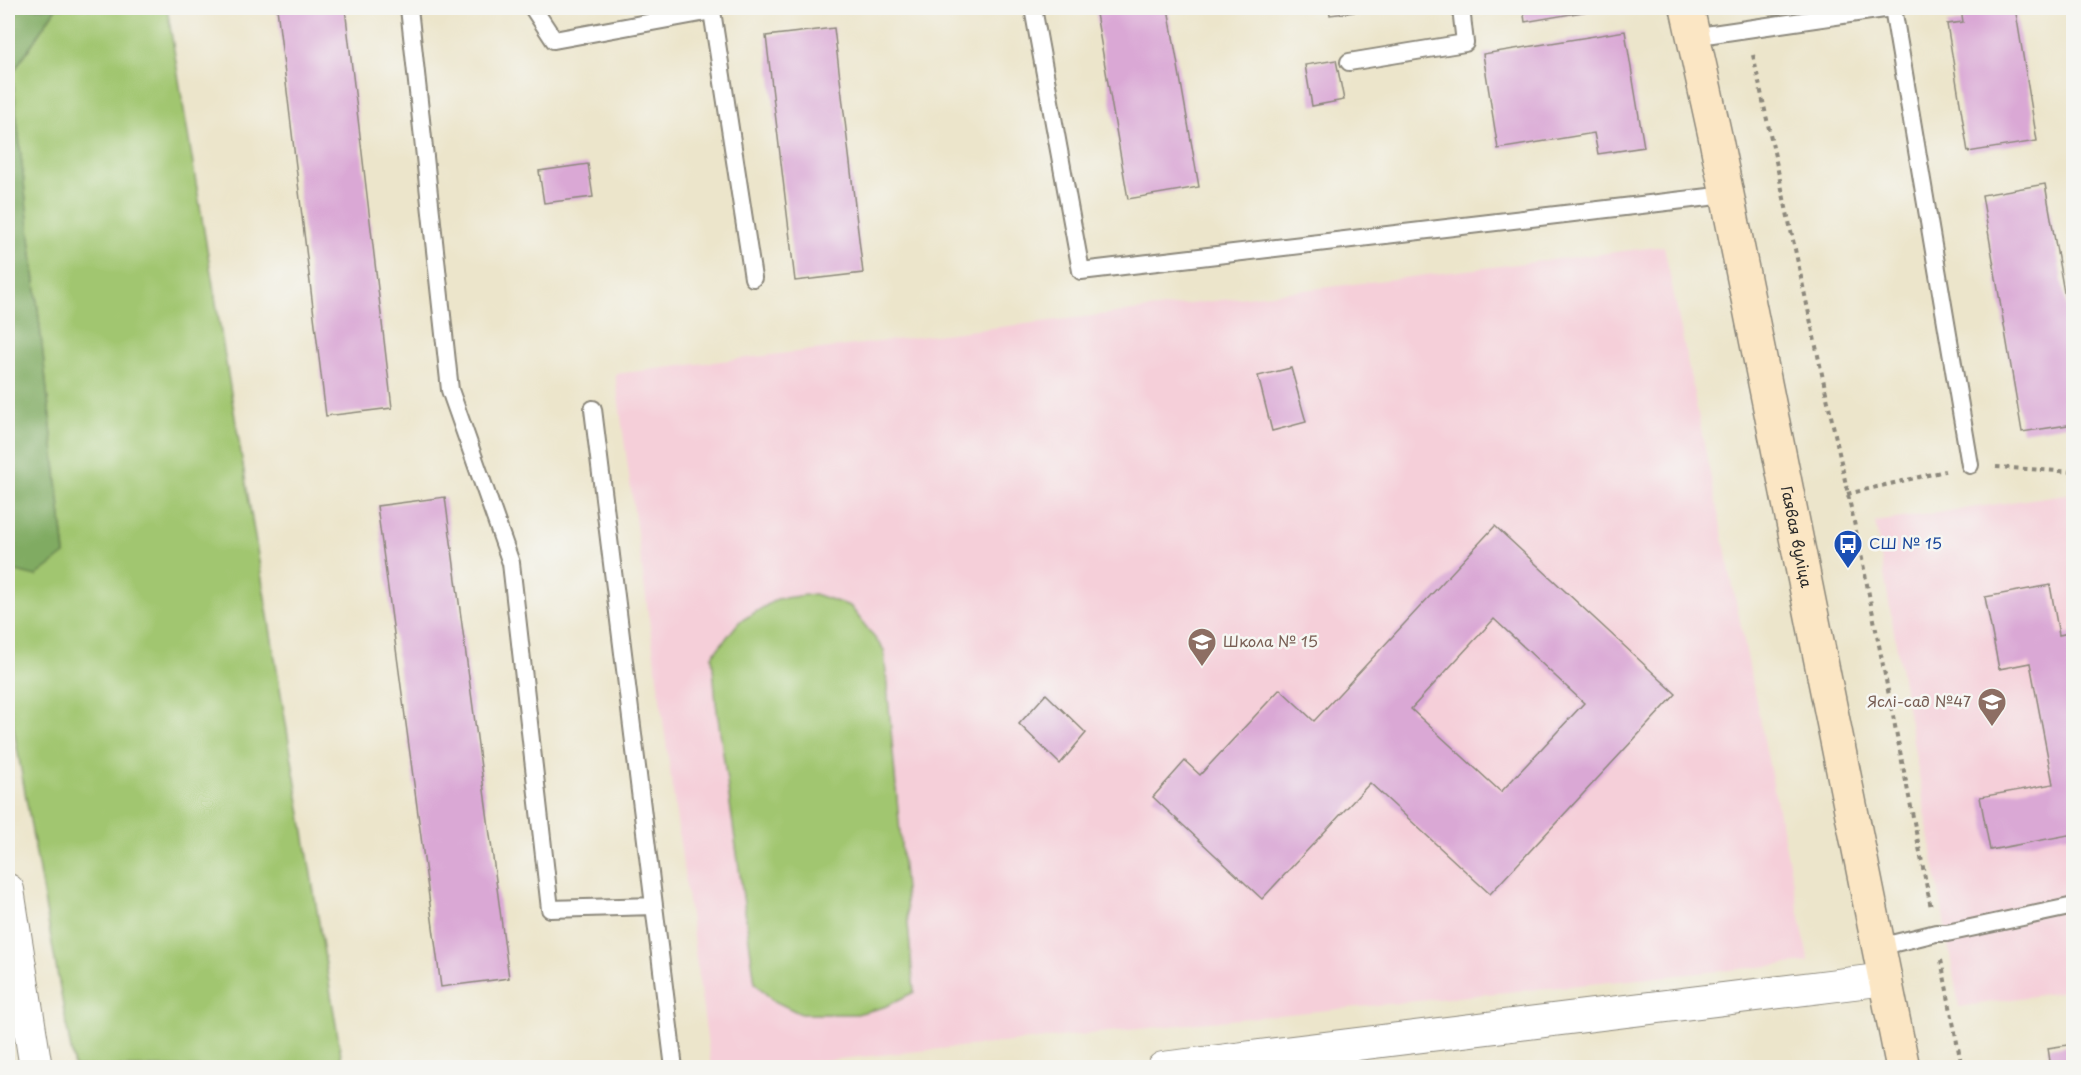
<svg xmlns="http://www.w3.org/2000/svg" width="2081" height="1075" font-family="'Playpen Sans',sans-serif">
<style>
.built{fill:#f5cfd9}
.green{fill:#a1c670;stroke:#66784e;stroke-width:1.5}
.forest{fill:#80ab62;stroke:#566b46;stroke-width:1.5}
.building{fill:#daa8d5;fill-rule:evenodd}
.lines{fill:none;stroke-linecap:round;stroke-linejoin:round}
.service-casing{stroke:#8c887b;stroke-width:20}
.minor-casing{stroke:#8c887b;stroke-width:34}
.secondary-casing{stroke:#8c887b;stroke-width:36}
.path{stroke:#8c887b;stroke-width:4;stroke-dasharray:4.5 4.5;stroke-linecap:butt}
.service{stroke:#fff;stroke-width:16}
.minor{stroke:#fff;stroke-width:32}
.secondary{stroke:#fbe6c4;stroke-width:33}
.labels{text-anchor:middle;stroke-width:5;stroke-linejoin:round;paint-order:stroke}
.street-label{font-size:15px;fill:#2b2b2b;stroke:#f6f6f2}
.transit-label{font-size:15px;fill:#164399;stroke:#f6f6f2;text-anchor:start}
.education-label{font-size:15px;fill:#785e54;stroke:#f6f6f2;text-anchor:start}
</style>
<rect width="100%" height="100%" fill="#f6f6f2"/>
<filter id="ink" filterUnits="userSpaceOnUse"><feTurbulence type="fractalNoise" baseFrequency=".0167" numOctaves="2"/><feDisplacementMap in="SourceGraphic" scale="12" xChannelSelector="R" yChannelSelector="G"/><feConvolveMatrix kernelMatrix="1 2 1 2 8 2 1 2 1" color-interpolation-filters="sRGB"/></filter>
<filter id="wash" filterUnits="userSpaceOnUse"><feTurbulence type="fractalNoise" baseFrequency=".008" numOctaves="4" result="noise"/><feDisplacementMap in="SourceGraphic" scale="24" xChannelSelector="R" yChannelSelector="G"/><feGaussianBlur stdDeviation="1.35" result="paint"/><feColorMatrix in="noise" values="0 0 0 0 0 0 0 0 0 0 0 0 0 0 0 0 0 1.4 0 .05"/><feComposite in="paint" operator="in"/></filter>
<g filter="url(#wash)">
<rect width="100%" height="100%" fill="#ece5cb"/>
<path class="built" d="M1664,246L1809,962L759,1067H711L615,374Z
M2073,493V990L1959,1007L1875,522Z"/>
<path class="green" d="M56,8H167L343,1067H74L8,697V567L65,554L12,74Z
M814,594L850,606L884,650L914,992L884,1007L857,1014H801L772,1000L755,983L716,703L712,656L739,622L777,599Z"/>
<path class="forest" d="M8,8H56L12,74L65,554L36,576L8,569Z"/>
<g id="blocks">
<path class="building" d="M277,8H345L392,408L326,416Z
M1095,8H1168L1199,187L1128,199Z
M1329,8H1353L1354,12L1330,15Z
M1523,8H1588L1589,11L1525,22Z
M1961,8H2031V10L2016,13L2037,141L1968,152L1947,24L1963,22Z
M834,28L863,273L795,281L766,36Z
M1625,31L1644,147L1598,154L1594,133L1498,149L1483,54Z
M1336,60L1344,100L1312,106L1305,65Z
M588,164L593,197L544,203L539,171Z
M2045,184L2074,349V424L2022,432L1982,195Z
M1291,368L1306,422L1272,431L1258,376Z
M445,497L509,978L441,987L377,506Z
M1495,526L1676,694L1490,894L1370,783L1262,899L1153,797L1185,761L1200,775L1280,689L1314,721ZM1494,619L1584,703L1501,792L1411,709Z
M2050,585L2059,635L2074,632V834L1990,850L1980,797L2053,784L2030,663L1999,669L1985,597Z
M1046,694L1086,733L1060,764L1019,724Z
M2074,1044V1068H2051L2048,1048Z"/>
</g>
</g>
<g filter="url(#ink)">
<use href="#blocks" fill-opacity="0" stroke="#8c887b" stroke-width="1.5"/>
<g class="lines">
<g class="service-casing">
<path id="service" d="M409,8L450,390L511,563L550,909L654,906
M533,8L554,40L712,11L753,278
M1033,8L1081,271L1726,195
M1893,8L1970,465
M1692,37L1891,8
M1349,62L1465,43L1461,8
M593,409L674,1068
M1879,947L1936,933H1947L2074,906"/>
</g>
<g class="minor-casing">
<path id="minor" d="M8,890L36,1068
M1163,1068L1886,979"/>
</g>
<g class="secondary-casing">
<g id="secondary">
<path id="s1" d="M1687,8L1716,140L1903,1068"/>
</g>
</g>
<path class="path" d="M1753,55L1862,559L1931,908
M1996,467L2074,472
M1847,494L1945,471
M1941,960L1962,1068"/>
<use href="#service" class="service"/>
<use href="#minor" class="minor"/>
<use href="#secondary" class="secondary"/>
</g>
</g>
<defs>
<g id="bus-pin" transform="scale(1.5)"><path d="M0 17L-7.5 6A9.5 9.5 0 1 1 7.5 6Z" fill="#1a4fb4" stroke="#f6f6f2"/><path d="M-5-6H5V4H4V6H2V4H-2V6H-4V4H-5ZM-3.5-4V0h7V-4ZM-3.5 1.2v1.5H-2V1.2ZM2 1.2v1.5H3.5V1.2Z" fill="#fff"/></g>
<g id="school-pin" transform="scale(1.5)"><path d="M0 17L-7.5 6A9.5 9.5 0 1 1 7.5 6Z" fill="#8d6e63" stroke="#f6f6f2"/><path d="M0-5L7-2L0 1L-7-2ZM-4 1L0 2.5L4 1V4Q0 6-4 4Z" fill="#fff"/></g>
</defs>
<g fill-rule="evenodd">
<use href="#bus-pin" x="1848" y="544"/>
<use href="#school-pin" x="1202" y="642"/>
<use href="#school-pin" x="1992" y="702"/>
</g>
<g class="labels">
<g class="street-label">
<text dy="5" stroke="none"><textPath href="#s1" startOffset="540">Гаявая вуліца</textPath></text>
</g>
<g class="transit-label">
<text x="1869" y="549">СШ № 15</text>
</g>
<g class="education-label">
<text x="1223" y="647">Школа № 15</text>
<text x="1971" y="707" text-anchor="end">Яслі-сад №47</text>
</g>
</g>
<rect width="2081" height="1075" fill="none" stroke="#f6f6f2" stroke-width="30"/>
</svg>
